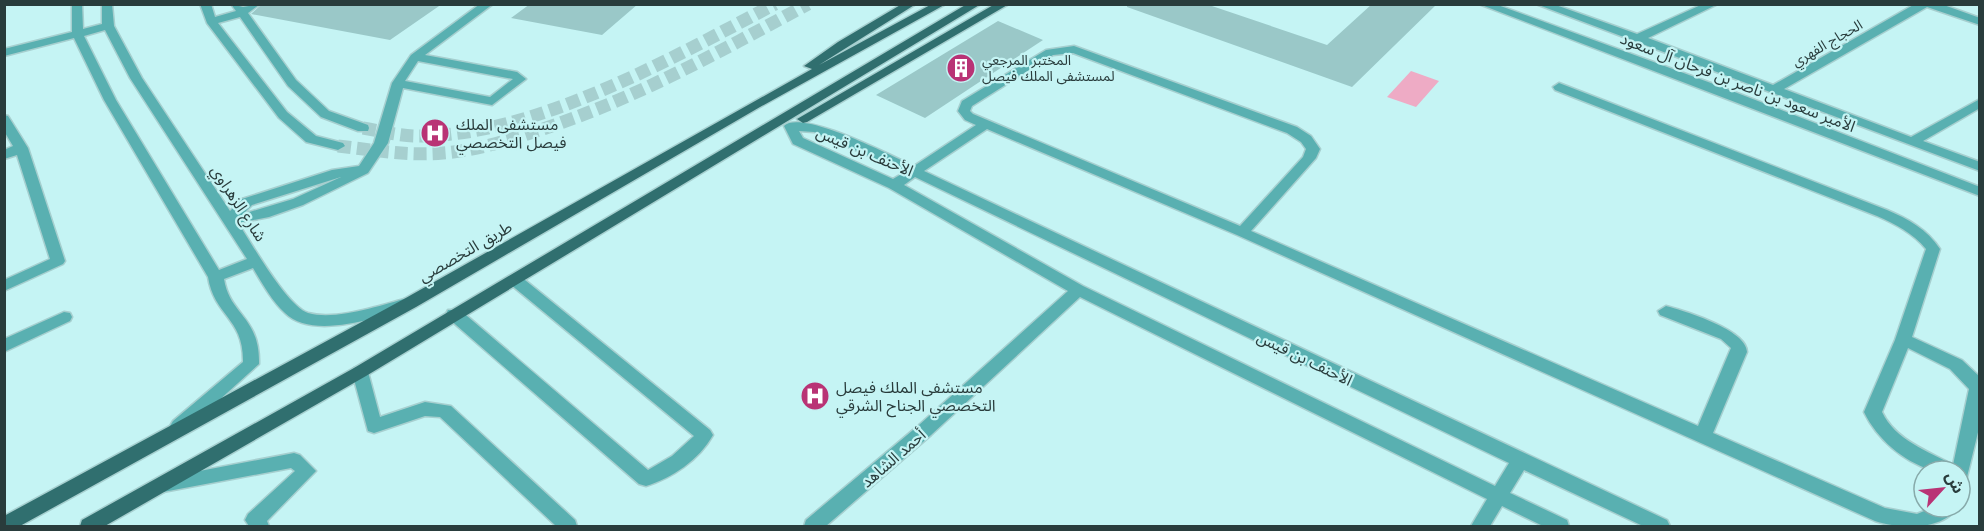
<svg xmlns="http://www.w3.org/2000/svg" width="1984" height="531" font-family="'DM Sans','Noto Sans Arabic',sans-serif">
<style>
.green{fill:#eeabc5}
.building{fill:#9ac8c8}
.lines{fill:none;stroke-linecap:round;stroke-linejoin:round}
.minor-tunnel{stroke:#a6cfcf;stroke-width:13;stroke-dasharray:13 6;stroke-linecap:butt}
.minor-casing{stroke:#a6cfcf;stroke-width:3}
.major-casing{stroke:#a6cfcf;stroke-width:3}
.minor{fill:#59b0b1;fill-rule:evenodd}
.major{fill:#306f6f;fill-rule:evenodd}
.labels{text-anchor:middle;stroke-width:4.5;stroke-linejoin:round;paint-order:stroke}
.far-street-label{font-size:14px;fill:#293c3c;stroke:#c5f4f4}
.far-poi-label{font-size:14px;fill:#293c3c;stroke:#c5f4f4;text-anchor:start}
.street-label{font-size:16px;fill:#293c3c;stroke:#c5f4f4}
.poi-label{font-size:16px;fill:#293c3c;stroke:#c5f4f4;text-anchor:start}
</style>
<rect width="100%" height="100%" fill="#c5f4f4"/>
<path class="green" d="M1411,71L1439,81L1416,107L1387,97Z"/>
<path class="building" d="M262,4H442L390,40L251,14Z
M530,4H638L602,35L511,18Z
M1127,4H1206L1327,45L1372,4H1437L1352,87L1127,7Z
M998,21L1043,40L925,118L876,95Z"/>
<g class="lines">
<path class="minor-tunnel" d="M363,128C381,131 399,136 417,136C534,137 674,57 775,4
M338,146C373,150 408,156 443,153C471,151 500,143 527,134C626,104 717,53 808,4"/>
<g class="minor-casing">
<path id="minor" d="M72,4H82L83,29L102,24V4H112L114,26L142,78L230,211L242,199L332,170L359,166L374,143L392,83L411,55L480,4H493L425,55L517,72L526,79L492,105L403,88L388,143L368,173L303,205L269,217L238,223C252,244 287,306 308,313C336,321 381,305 408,298L416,303L414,307C381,316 313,341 285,313C272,301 262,283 253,268L224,279C230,316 260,316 259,364L185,431L179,433L173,431L170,426L173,421L243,362C244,318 214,316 208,277L104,100L74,38L4,56V49L72,32ZM105,30L130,78L247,259L219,270L116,100L84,36ZM418,61L513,79L490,97L405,81ZM341,177L293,199L243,214L252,205Z
M200,4H211L215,17L236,11L231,4L243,7L260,4L248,13L296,80L329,111L368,125L369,128L368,131H358L321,117L288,86L240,17L218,23L287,112L316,136L343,143L345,146L338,150L306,142L279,118L207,23Z
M1479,4H1495L1719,86L1980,187V196Z
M1536,4H1553L1637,34L1703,4H1718L1648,38L1773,85L1915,4H1941L1980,18V25L1927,7L1784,89L1911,137L1980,99V108L1923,141L1980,162V171Z
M1074,46L1297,127L1311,136L1320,149L1316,158L1251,231L1698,426L1731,348L1721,339L1660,315L1658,311L1666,306C1685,311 1747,330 1747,352L1713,433L1885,508L1917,514L1934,507H1957C1943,531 1900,529 1875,521L1237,235L987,129L924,171L1667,520L1670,526H1643L1524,470L1510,493L1567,520L1569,526H1543L1502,506L1490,526H1471L1487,499L1080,297L931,435L826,526H804L806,520L919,425L1068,291L889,188L793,144L784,126C802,109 891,156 914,166L976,125L965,120L958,111L962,101L1046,50ZM1073,53L1287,133L1301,142L1306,149L1303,157L1240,226L973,114L970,111L972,106L1053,55ZM799,131L814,132L905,172L893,179L803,138ZM915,177L1509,463L1495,486L1083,286L904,185Z
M1559,83L1887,210C1908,219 1927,229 1940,249L1912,337L1962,360L1980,377V424L1966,481L1960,483V471C1951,471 1940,473 1931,470C1903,461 1877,439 1864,412L1895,340L1926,249C1913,233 1895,224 1877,216L1555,90L1553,87ZM1908,348L1950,369L1969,389L1953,465C1928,451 1895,440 1882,412Z
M4,115L8,116L28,148L65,261L63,264L4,291V280L50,259L17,155L4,159V150L13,146L4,131Z
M515,275L520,276L710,430L713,435C699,460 672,478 646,486L639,484L448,318L446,314L448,310H460L648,470L672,456L694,436L510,284L507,280L510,276Z
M64,312L70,313L72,317L70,321L4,352V339Z
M360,366L366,368L368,372L380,417L425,402L451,406L575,520L577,526H556L440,417L425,416L374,433L368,431L352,372L354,368Z
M294,453L300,455L316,471L267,521L269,526H249L245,520L248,514L295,471L291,468L163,492L156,490L154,485L156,480L163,478Z"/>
</g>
<g class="major-casing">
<path id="major" d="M902,4H916L819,65L932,4H946L760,107L416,307L20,526H4V516L404,299L812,69L804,66L838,42Z
M967,4H981L366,376L105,526H80L82,520L354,368Z
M995,4H1009L807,122L803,123L797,119Z"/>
</g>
<use href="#minor" class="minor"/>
<use href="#major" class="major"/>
</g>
<defs>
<g id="building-disc" transform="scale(1.5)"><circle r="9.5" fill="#b93375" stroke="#c5f4f4"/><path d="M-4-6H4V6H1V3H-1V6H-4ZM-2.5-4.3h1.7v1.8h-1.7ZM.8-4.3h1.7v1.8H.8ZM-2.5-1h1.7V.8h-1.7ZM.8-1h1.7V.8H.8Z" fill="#fff"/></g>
<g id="hospital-disc" transform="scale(1.5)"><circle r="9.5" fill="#b93375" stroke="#c5f4f4"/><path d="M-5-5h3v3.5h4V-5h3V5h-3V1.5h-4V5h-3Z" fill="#fff"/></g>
</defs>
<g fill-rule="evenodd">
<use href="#building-disc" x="961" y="68"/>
<use href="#hospital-disc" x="435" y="133"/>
<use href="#hospital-disc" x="815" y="396"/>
</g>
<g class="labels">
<g class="far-street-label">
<text transform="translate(1827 43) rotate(-30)" y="5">الحجاج الفهري</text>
</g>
<g class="far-poi-label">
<text x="982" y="65">المختبر المرجعي<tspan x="982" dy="16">لمستشفى الملك فيصل</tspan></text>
</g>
<g class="street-label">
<text transform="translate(1738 82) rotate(21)" y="6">الأمير سعود بن ناصر بن فرحان آل سعود</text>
<text transform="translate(865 151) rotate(23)" y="6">الأحنف بن قيس</text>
<text transform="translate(239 203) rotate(57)" y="6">شارع الزهراوي</text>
<text transform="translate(465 251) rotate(-30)" y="6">طريق التخصصي</text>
<text transform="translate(1305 358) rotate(26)" y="6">الأحنف بن قيس</text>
<text transform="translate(893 458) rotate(-41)" y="6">أحمد الشاهد</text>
</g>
<g class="poi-label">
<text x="456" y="130">مستشفى الملك<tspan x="456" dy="18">فيصل التخصصي</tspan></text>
<text x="836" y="393">مستشفى الملك فيصل<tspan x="836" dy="18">التخصصي الجناح الشرقي</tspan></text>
</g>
</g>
<rect width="1984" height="531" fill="none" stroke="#293c3c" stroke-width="12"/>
<g transform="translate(1942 489) rotate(63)"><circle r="28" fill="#c5f4f4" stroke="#87aaaa" stroke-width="1.5"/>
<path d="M0-4.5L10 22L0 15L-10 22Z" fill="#b93375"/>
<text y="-9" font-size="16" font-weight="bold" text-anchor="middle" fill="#293c3c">ش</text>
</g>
</svg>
